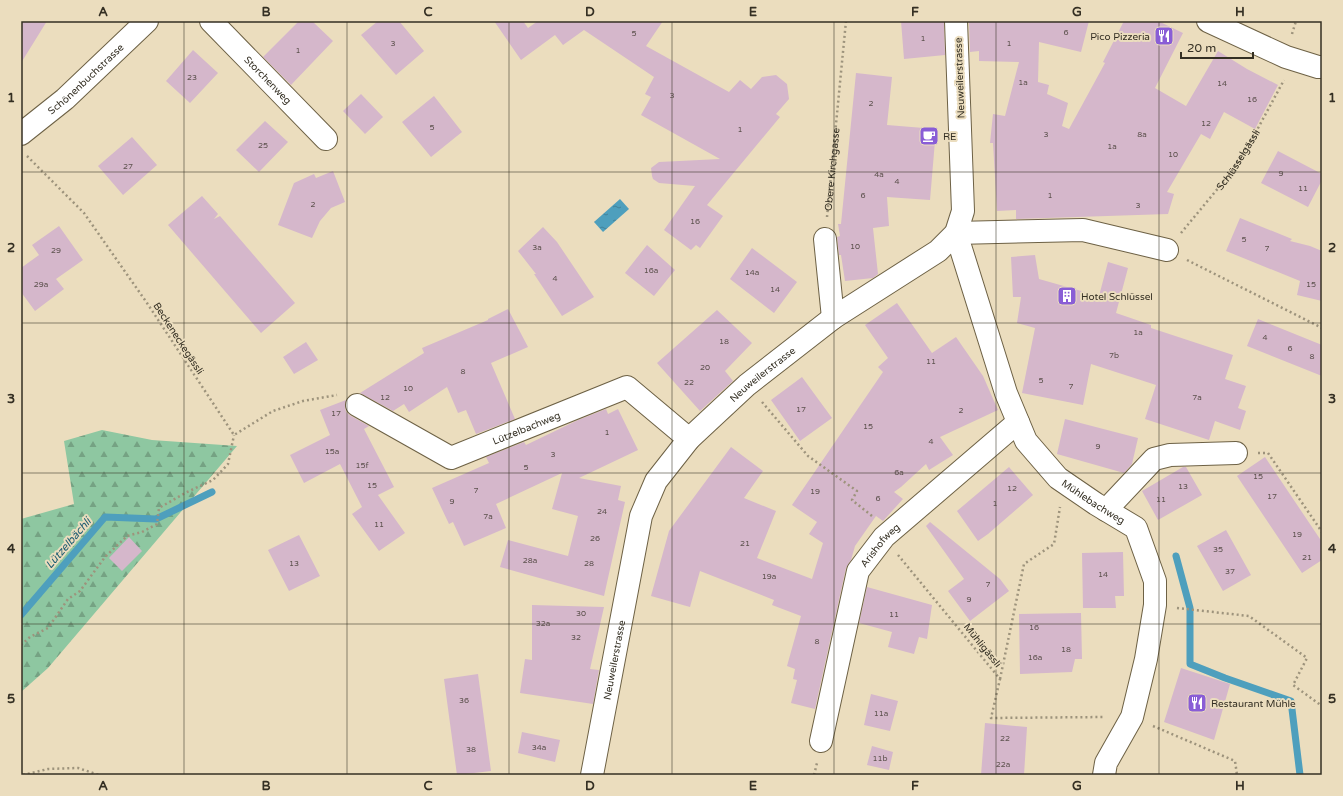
<svg xmlns="http://www.w3.org/2000/svg" width="1343" height="796" font-family="'Varela Round',sans-serif">
<style>
.forest{fill:url(#forest-firs)}
.water{fill:url(#water-ripples)}
.lines{fill:none;stroke-linecap:round;stroke-linejoin:round}
.stream{stroke:#4e9fbd;stroke-width:7}
.building{fill:#d5b7cb}
.minor-casing{stroke:#6d6145;stroke-width:24}
.path{stroke:#9d937c;stroke-width:2.5;stroke-dasharray:2 3;stroke-linecap:butt}
.minor{stroke:#fff;stroke-width:22}
.grid{fill:none;stroke:#342f23;stroke-width:1;stroke-opacity:0.55}
.labels{text-anchor:middle;stroke-width:4;stroke-linejoin:round;paint-order:stroke}
.number-label{font-size:8px;fill:#5c514d}
.poi-label{font-size:10px;fill:#342f23;stroke:#ebddbe;text-anchor:start}
.street-label{font-size:10px;fill:#342f23;stroke:#ebddbe}
.water-label{font-size:11px;font-style:italic;fill:#1d5c72;stroke:#ebddbe}
.neatline{fill:none;stroke:#342f23;stroke-width:1.5}
.grid-label{font-size:13px;text-anchor:middle;font-weight:bold;fill:#342f23}
</style>
<defs>
<pattern id="forest-firs" width="22" height="20" patternUnits="userSpaceOnUse"><rect width="22" height="20" fill="#8ec7a1"/><path d="M5 1l3.5 6h-7zM16 11l3.5 6h-7z" fill="#75a283"/></pattern>
<pattern id="water-ripples" width="26" height="14" patternUnits="userSpaceOnUse"><rect width="26" height="14" fill="#4e9fbd"/><path d="M2 4q2-2 4 0t4 0M15 11q2-2 4 0t4 0" fill="none" stroke="#428299"/></pattern>
</defs>
<rect width="100%" height="100%" fill="#ebddbe"/>
<path class="forest" d="M102,430L152,440L237,446L48,668L21,692V519L74,504L64,441Z"/>
<path class="water" d="M620,199L629,209L603,232L594,222Z"/>
<g class="lines">
<path class="stream" d="M1176,556L1190,608V664L1225,678L1291,701L1300,775
M21,615L105,517L156,519L212,492"/>
</g>
<path class="building" d="M21,21H47L21,63Z
M299,21H312L333,41L291,85L263,57Z
M378,21H399L424,51L396,75L361,35Z
M494,21H523L528,28L538,21H663L646,46L729,92L740,80L751,89L762,77L776,75L787,84L789,99L776,114L780,117L707,205L723,216L700,248L696,245L691,250L664,230L695,186L659,183L653,179L652,176L651,168L659,162L720,159L641,115L651,97L645,94L654,77L584,30L563,45L555,35L521,60Z
M901,21H944L945,55L904,59Z
M969,21H1089L1081,52L1039,42L1038,82L1049,85L1047,94L1068,103L1062,126L1069,129L1105,63L1103,62L1124,21H1158L1183,33L1155,88L1186,106L1218,51L1247,69L1278,85L1255,129L1224,112L1210,139L1201,134L1167,192L1174,194L1168,214L1016,219V210L997,211L993,143H990L993,114L1005,116L1019,62L979,61V51L970,52Z
M193,50L218,73L190,103L166,81Z
M856,73L892,77L887,125L936,129L930,200L887,197L889,226L873,228L878,274L873,278L845,281L841,255H839L837,237L840,236L838,224H841Z
M361,94L383,117L365,134L343,111Z
M434,96L462,132L431,157L402,122Z
M265,121L288,142L259,172L236,150Z
M132,137L157,165L123,195L98,166Z
M1278,151L1322,174V180L1308,207L1261,183Z
M333,171L345,202L331,208L320,221L312,238L278,225L294,183L314,174L316,178Z
M202,196L218,214L214,219L220,216L295,303L261,333L168,225Z
M1240,218L1292,239L1290,241L1310,246L1322,251V301L1297,295L1300,281L1226,251Z
M59,226L83,260L56,279L64,289L35,311L21,292V268L39,255L32,245Z
M543,227L557,242L594,297L562,316L534,274H536L518,251Z
M647,245L675,270L654,296L625,273Z
M752,248L797,282L774,313L730,279Z
M1035,255L1039,279L1099,296L1108,262L1128,268L1116,313L1151,325V328L1233,355L1225,379L1246,386L1238,408L1246,411L1240,430L1215,421L1209,440L1145,419L1156,385L1091,364L1083,405L1022,393L1035,328L1017,323L1021,297H1013L1011,257Z
M897,303L932,353L956,337L983,376L998,410L940,437L953,455L929,470L926,464L901,487L894,492L903,499L883,521L876,516L855,546L851,560L846,568L815,709L791,703L797,680L793,679L795,669L787,666L801,616L772,605L774,600L700,571L690,607L651,596L669,531L731,447L763,471L744,498L776,511L757,558L812,579L823,543L809,534L817,522L792,505L883,372L878,367L888,358L865,325Z
M508,309L528,347L491,363L515,419L476,434L466,410L458,413L447,387L409,412L404,404L393,411L360,393L424,353L422,348L488,320V319Z
M717,310L752,343L725,371L733,381L700,411L657,363Z
M1258,319L1322,345V376L1247,346Z
M306,342L318,360L294,374L283,357Z
M802,377L832,418L800,441L771,400Z
M346,400L345,406L346,412L351,416L369,426L364,429L394,487L378,495L405,533L379,551L352,514L362,507L340,464L304,483L290,455L330,435L320,410Z
M606,409L608,414L618,409L638,450L579,478L621,486L618,500L625,502L604,596L500,567L508,540L568,556L578,516L552,509L562,473L496,504L506,528L464,546L453,522L449,524L432,488L489,463L486,457L524,442L526,445L578,420Z
M1065,419L1138,438L1132,464L1124,473L1057,454Z
M1265,457L1322,542V560L1302,573L1237,476Z
M1009,467L1033,495L988,534L978,541L957,511Z
M1183,467H1186L1202,495L1158,520L1142,491Z
M930,522L1000,579L1009,591L970,621L948,591L964,579L926,526Z
M1226,530L1251,575L1223,591L1197,546Z
M299,535L320,576L289,591L268,550Z
M129,537L142,551L122,571L109,558Z
M1123,552L1124,596H1115L1116,608H1083L1082,553Z
M867,587L932,605L927,639L919,637L914,654L888,647L892,632L859,623Z
M532,605L604,607L590,669L599,670L593,704L520,693L525,659L532,660Z
M1081,613L1082,659H1075L1072,672L1020,674L1019,614Z
M1181,668L1230,684L1214,740L1164,722Z
M478,674L491,771L457,775L444,679Z
M871,694L898,701L890,731L864,725Z
M985,723L1027,727L1024,775H981Z
M522,732L560,740L555,762L518,753Z
M872,746L893,752L889,770L867,765Z"/>
<g class="lines">
<g class="minor-casing">
<g id="minor">
<path id="s3" d="M211,21L326,139"/>
<path d="M1208,21L1286,57L1318,67H1322"/>
<path id="s4" d="M21,134L65,99L147,21"/>
<path id="s5" d="M956,233L1006,393L1026,441L1058,478L1096,504L1136,528L1155,581V605L1146,659L1132,717L1106,763L1104,775"/>
<path d="M956,233L1083,230L1167,250"/>
<path d="M825,239L833,318"/>
<path id="s6" d="M357,405L451,458L627,387L689,439"/>
<path d="M1106,510L1154,459L1170,455L1236,453"/>
<path id="s7" d="M821,741L858,571L884,537L1018,422"/>
<path id="s8" d="M592,775L641,516L656,481L689,439L747,385L833,318L938,251L956,233L963,211L956,21"/>
</g>
</g>
<g class="path">
<path d="M1292,34L1296,21"/>
<path d="M27,156L84,213L147,303L234,435L273,411L303,401L337,395"/>
<path id="s1" d="M827,217L846,21"/>
<path id="s2" d="M1181,233L1229,175L1257,130L1284,80"/>
<path d="M1187,260L1322,328"/>
<path d="M762,402L808,456L857,491L852,500L872,516"/>
<path d="M1258,453H1268L1322,532"/>
<path d="M898,555L1000,679L991,718L1105,717"/>
<path d="M1177,608L1249,616L1307,658L1293,685L1322,706"/>
<path d="M21,645L30,637L48,628L68,599L80,591L105,557L127,536L142,532L157,524L159,508L185,493L213,480L228,464L234,435"/>
<path d="M1000,679L1024,564L1054,544L1060,507"/>
<path d="M1153,726L1235,761L1237,775"/>
<path d="M23,775L48,769L78,768L99,775"/>
<path d="M814,775L817,763"/>
</g>
<use href="#minor" class="minor"/>
</g>
<path class="grid" d="M184,21V775M347,21V775M509,21V775M672,21V775M834,21V775M996,21V775M1159,21V775M21,172H1322M21,323H1322M21,473H1322M21,624H1322"/>
<defs>
<g id="restaurant-square" transform="scale(1)"><rect x="-9" y="-9" width="18" height="18" rx="4" fill="#895dd6" stroke="#ebddbe"/><path d="M-5-6h1v4h1v-4h1v4h1v-4h1v5L-1.5 .5V6h-2V.5L-5-1ZM5-6V6H3V1.5H1.5Q1.5-4 5-6Z" fill="#fff"/></g>
<g id="cafe-square" transform="scale(1)"><rect x="-9" y="-9" width="18" height="18" rx="4" fill="#895dd6" stroke="#ebddbe"/><path d="M-5.5-4.5H6V0H3Q3 3.5 0 3.5H-2.5Q-5.5 3.5-5.5 0ZM3-3.2v2h1.7v-2ZM-6 4.5H4V6H-6Z" fill="#fff"/></g>
<g id="building-square" transform="scale(1)"><rect x="-9" y="-9" width="18" height="18" rx="4" fill="#895dd6" stroke="#ebddbe"/><path d="M-4-6H4V6H1V3H-1V6H-4ZM-2.5-4.3h1.7v1.8h-1.7ZM.8-4.3h1.7v1.8H.8ZM-2.5-1h1.7V.8h-1.7ZM.8-1h1.7V.8H.8Z" fill="#fff"/></g>
</defs>
<g fill-rule="evenodd">
<use href="#restaurant-square" x="1164" y="36"/>
<use href="#cafe-square" x="929" y="136"/>
<use href="#building-square" x="1067" y="296"/>
<use href="#restaurant-square" x="1197" y="703"/>
</g>
<g class="labels">
<g class="number-label">
<text x="1066" y="35">6</text>
<text x="634" y="36">5</text>
<text x="923" y="41">1</text>
<text x="393" y="46">3</text>
<text x="1009" y="46">1</text>
<text x="298" y="53">1</text>
<text x="192" y="80">23</text>
<text x="1023" y="85">1a</text>
<text x="1222" y="86">14</text>
<text x="672" y="98">3</text>
<text x="1252" y="102">16</text>
<text x="871" y="106">2</text>
<text x="1206" y="126">12</text>
<text x="432" y="130">5</text>
<text x="740" y="132">1</text>
<text x="1046" y="137">3</text>
<text x="1142" y="137">8a</text>
<text x="263" y="148">25</text>
<text x="1112" y="149">1a</text>
<text x="1173" y="157">10</text>
<text x="128" y="169">27</text>
<text x="1281" y="176">9</text>
<text x="879" y="177">4a</text>
<text x="897" y="184">4</text>
<text x="1303" y="191">11</text>
<text x="863" y="198">6</text>
<text x="1050" y="198">1</text>
<text x="313" y="207">2</text>
<text x="1138" y="208">3</text>
<text x="695" y="224">16</text>
<text x="1244" y="242">5</text>
<text x="855" y="249">10</text>
<text x="537" y="250">3a</text>
<text x="1267" y="251">7</text>
<text x="56" y="253">29</text>
<text x="651" y="273">16a</text>
<text x="752" y="275">14a</text>
<text x="555" y="281">4</text>
<text x="41" y="287">29a</text>
<text x="1311" y="287">15</text>
<text x="775" y="292">14</text>
<text x="1138" y="335">1a</text>
<text x="1265" y="340">4</text>
<text x="724" y="344">18</text>
<text x="1290" y="351">6</text>
<text x="1114" y="358">7b</text>
<text x="1312" y="359">8</text>
<text x="931" y="364">11</text>
<text x="705" y="370">20</text>
<text x="463" y="374">8</text>
<text x="1041" y="383">5</text>
<text x="689" y="385">22</text>
<text x="1071" y="389">7</text>
<text x="408" y="391">10</text>
<text x="385" y="400">12</text>
<text x="1197" y="400">7a</text>
<text x="801" y="412">17</text>
<text x="961" y="413">2</text>
<text x="336" y="416">17</text>
<text x="868" y="429">15</text>
<text x="607" y="435">1</text>
<text x="931" y="444">4</text>
<text x="1098" y="449">9</text>
<text x="332" y="454">15a</text>
<text x="553" y="457">3</text>
<text x="362" y="468">15f</text>
<text x="526" y="470">5</text>
<text x="899" y="475">6a</text>
<text x="1258" y="479">15</text>
<text x="372" y="488">15</text>
<text x="1183" y="489">13</text>
<text x="1012" y="491">12</text>
<text x="476" y="493">7</text>
<text x="815" y="494">19</text>
<text x="1272" y="499">17</text>
<text x="878" y="501">6</text>
<text x="1161" y="502">11</text>
<text x="452" y="504">9</text>
<text x="995" y="506">1</text>
<text x="602" y="514">24</text>
<text x="488" y="519">7a</text>
<text x="379" y="527">11</text>
<text x="1297" y="537">19</text>
<text x="595" y="541">26</text>
<text x="745" y="546">21</text>
<text x="1218" y="552">35</text>
<text x="1307" y="560">21</text>
<text x="530" y="563">28a</text>
<text x="294" y="566">13</text>
<text x="589" y="566">28</text>
<text x="1230" y="574">37</text>
<text x="1103" y="577">14</text>
<text x="769" y="579">19a</text>
<text x="988" y="587">7</text>
<text x="969" y="602">9</text>
<text x="581" y="616">30</text>
<text x="894" y="617">11</text>
<text x="543" y="626">32a</text>
<text x="1034" y="630">16</text>
<text x="576" y="640">32</text>
<text x="817" y="644">8</text>
<text x="1066" y="652">18</text>
<text x="1035" y="660">16a</text>
<text x="464" y="703">36</text>
<text x="881" y="716">11a</text>
<text x="1005" y="741">22</text>
<text x="539" y="750">34a</text>
<text x="471" y="752">38</text>
<text x="880" y="761">11b</text>
<text x="1003" y="767">22a</text>
</g>
<g class="poi-label">
<text x="1150" y="40" text-anchor="end">Pico Pizzeria</text>
<text x="943" y="140">RE</text>
<text x="1081" y="300">Hotel Schlüssel</text>
<text x="1211" y="707">Restaurant Mühle</text>
</g>
<g class="street-label">
<text transform="translate(959 78) rotate(-92)" y="4">Neuweilerstrasse</text>
<text dy="4" stroke="none"><textPath href="#s4" startOffset="85">Schönenbuchstrasse</textPath></text>
<text dy="4" stroke="none"><textPath href="#s3" startOffset="82">Storchenweg</textPath></text>
<text dy="4" stroke="none"><textPath href="#s2" startOffset="93">Schlüsselgässli</textPath></text>
<text dy="4" stroke="none"><textPath href="#s1" startOffset="48">Obere Kirchgasse</textPath></text>
<text transform="translate(179 338) rotate(57)" y="4">Beckeneckegässli</text>
<text dy="4" stroke="none"><textPath href="#s8" startOffset="453">Neuweilerstrasse</textPath></text>
<text dy="4" stroke="none"><textPath href="#s6" startOffset="189">Lützelbachweg</textPath></text>
<text dy="4" stroke="none"><textPath href="#s5" startOffset="311">Mühlebachweg</textPath></text>
<text dy="4" stroke="none"><textPath href="#s7" startOffset="208">Arishofweg</textPath></text>
<text transform="translate(983 645) rotate(51)" y="4">Mühligässli</text>
<text dy="4" stroke="none"><textPath href="#s8" startOffset="117">Neuweilerstrasse</textPath></text>
</g>
<g class="water-label">
<text transform="translate(68 543) rotate(-49)" y="4">Lützelbächli</text>
</g>
</g>
<rect width="1343" height="796" fill="none" stroke="#ebddbe" stroke-width="44"/>
<path d="M1181 52v6h72v-6" fill="none" stroke="#342f23" stroke-width="2"/>
<text x="1187" y="52" font-size="12" fill="#342f23" stroke="#ebddbe" stroke-width="3" paint-order="stroke">20 m</text>
<rect x="22" y="22" width="1299" height="752" class="neatline"/>
<g class="grid-label">
<text x="103" y="16">A</text>
<text x="266" y="16">B</text>
<text x="428" y="16">C</text>
<text x="590" y="16">D</text>
<text x="753" y="16">E</text>
<text x="915" y="16">F</text>
<text x="1077" y="16">G</text>
<text x="1240" y="16">H</text>
<text x="11" y="102">1</text>
<text x="1332" y="102">1</text>
<text x="11" y="252">2</text>
<text x="1332" y="252">2</text>
<text x="11" y="403">3</text>
<text x="1332" y="403">3</text>
<text x="11" y="553">4</text>
<text x="1332" y="553">4</text>
<text x="11" y="703">5</text>
<text x="1332" y="703">5</text>
<text x="103" y="790">A</text>
<text x="266" y="790">B</text>
<text x="428" y="790">C</text>
<text x="590" y="790">D</text>
<text x="753" y="790">E</text>
<text x="915" y="790">F</text>
<text x="1077" y="790">G</text>
<text x="1240" y="790">H</text>
</g>
</svg>
